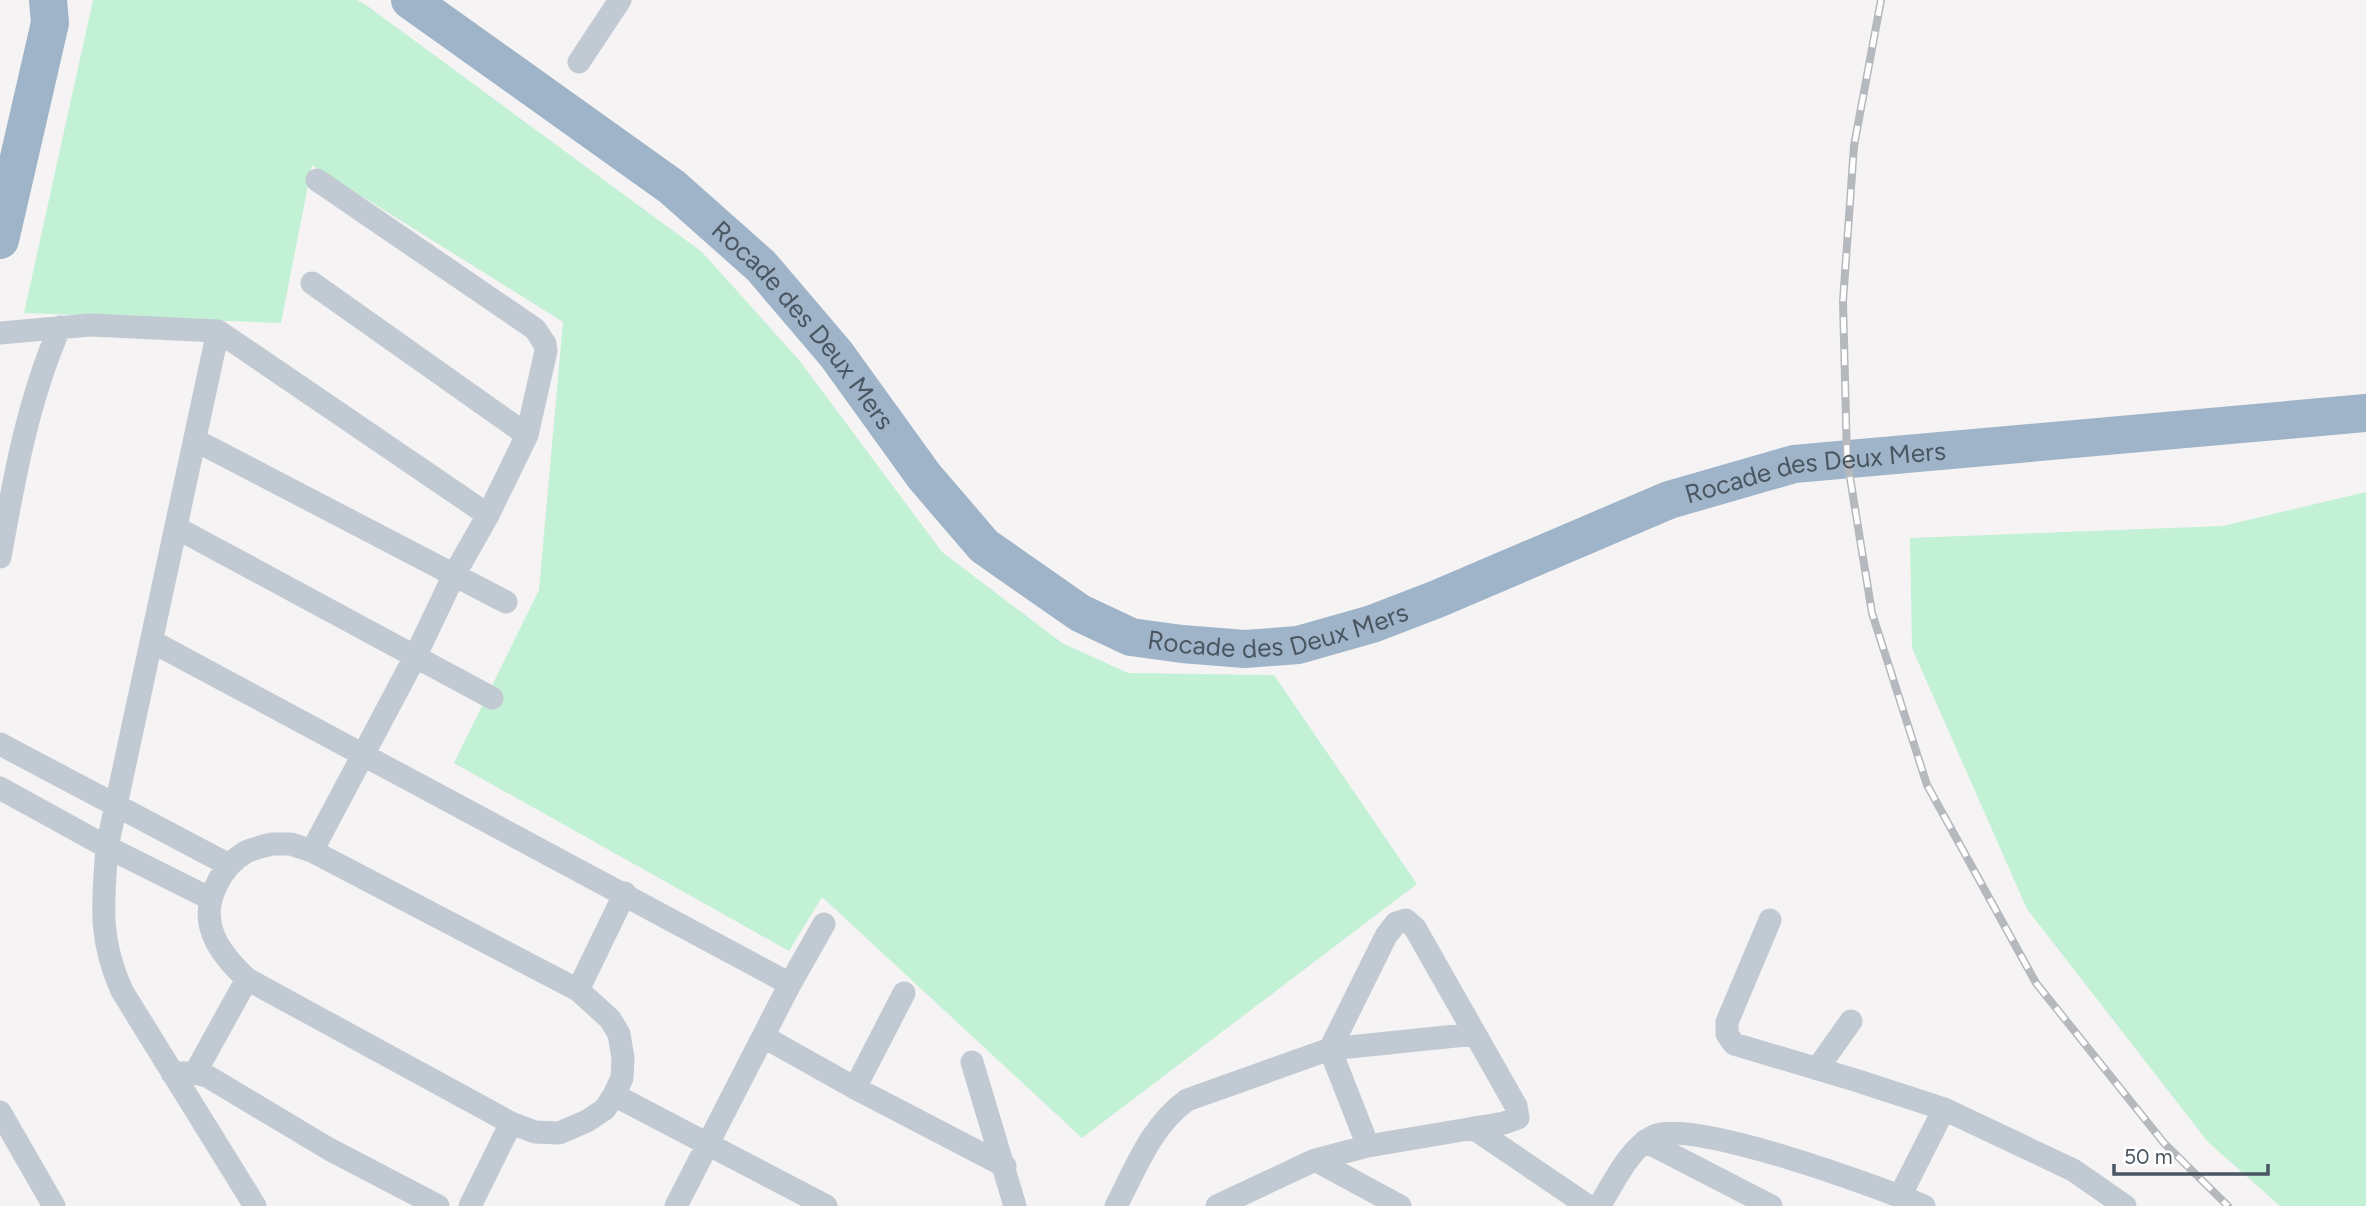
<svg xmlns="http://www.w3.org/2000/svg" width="2366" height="1206" font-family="Figtree,sans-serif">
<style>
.green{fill:#c3f1d5}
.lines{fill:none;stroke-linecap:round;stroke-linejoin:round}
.minor{stroke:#c1cad2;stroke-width:23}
.trunk{stroke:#9fb4c9;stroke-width:38}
.rail-casing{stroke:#b5b8bd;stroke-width:8}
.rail{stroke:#fff;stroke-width:5;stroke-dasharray:16;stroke-linecap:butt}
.labels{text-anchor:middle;stroke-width:7;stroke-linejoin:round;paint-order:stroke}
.street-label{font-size:26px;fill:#4a5661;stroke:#fff}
</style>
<rect width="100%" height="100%" fill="#f5f3f3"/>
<path class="green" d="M93,0H357L366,5L702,252L799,360L942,552L1062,643L1128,673L1274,675L1417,884L1082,1138L822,897L789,951L454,763L539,590L563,322L312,165L281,323L24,313Z
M2366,492V1206H2280L2208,1142L2027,909L1912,648L1910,538L2223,526Z"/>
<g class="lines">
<path class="minor" d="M579,62L620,0
M312,283L527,435
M218,331L107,847C103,903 98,938 122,991L255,1206
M0,333L90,325L218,331L488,515
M195,440L506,602
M177,528L492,698
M0,557C14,479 28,400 60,327
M153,642L790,984
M0,744L229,865
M0,788L107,847L209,898
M272,844H291L312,851L578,990L610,1019L619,1034L623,1058L622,1078L614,1095L605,1109L587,1121L559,1133L535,1132L511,1123L247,979C218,952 197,922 217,884C223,871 234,859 246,852C254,848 264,846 272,844Z
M312,851L415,657L454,575L488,515L527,435L546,351L545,344L535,329L317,180
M1770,920L1727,1022V1034L1734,1044L1855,1080L1944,1109L2073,1170L2125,1206
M578,990L625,893
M764,1037L855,1088L1005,1166
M972,1062L1015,1206
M1817,1069L1851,1021
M172,1073H195L207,1076L329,1149L438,1206
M195,1073L247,979
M855,1088L904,993
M614,1095L826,1206
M0,1112L54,1206
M1473,1128L1588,1206
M1645,1141L1771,1206
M1315,1160L1400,1206
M1900,1196L1944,1109
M470,1206L511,1123
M676,1206L790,984L824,924
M1116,1206C1136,1168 1151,1126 1187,1100L1330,1049L1475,1034
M1217,1206L1315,1160L1368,1146L1504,1123L1518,1118L1516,1106L1415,928L1406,920L1396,923L1386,936L1330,1049L1368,1146
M1599,1206C1614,1183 1629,1148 1654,1136C1692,1118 1881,1188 1924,1206"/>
<g class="trunk">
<path id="s1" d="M410,0L672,187L761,266L836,354L924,476L984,546L1080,613L1131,637L1182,644L1245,649L1298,645L1372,624L1437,599L1669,500L1794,464L2366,413"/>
<path d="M0,240L50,23L48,0"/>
</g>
<g class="rail-casing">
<path id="rail" d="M1881,0L1854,146L1843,301L1847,459L1872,613L1927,785L2036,983L2164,1143L2228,1206"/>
</g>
<use href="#rail" class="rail"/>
</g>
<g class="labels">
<g class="street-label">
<text dy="9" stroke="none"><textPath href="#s1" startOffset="513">Rocade des Deux Mers</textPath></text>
<text dy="9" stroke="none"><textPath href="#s1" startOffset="1689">Rocade des Deux Mers</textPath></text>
<text dy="9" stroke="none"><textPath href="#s1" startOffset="1122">Rocade des Deux Mers</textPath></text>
</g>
</g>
<path d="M2114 1164v10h154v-10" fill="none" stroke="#4a5661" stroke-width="3.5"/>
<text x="2124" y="1164" font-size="21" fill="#4a5661" stroke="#ffffff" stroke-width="5" paint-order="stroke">50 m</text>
</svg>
